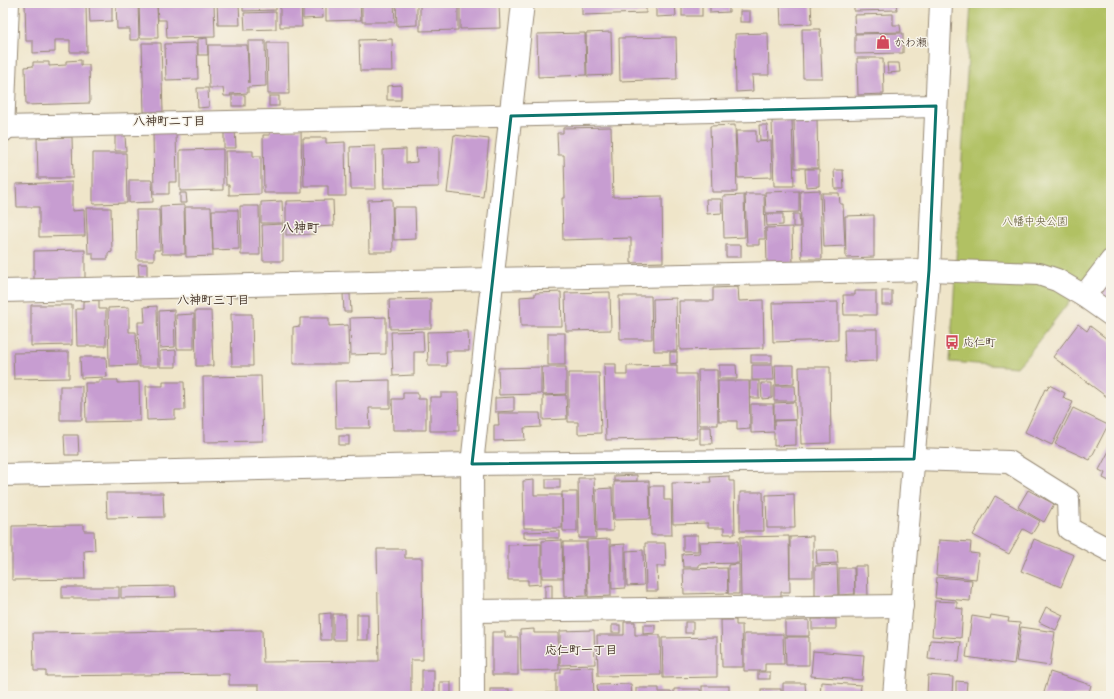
<svg xmlns="http://www.w3.org/2000/svg" width="1114" height="699" font-family="Delius,'Klee One',sans-serif">
<style>
.green{fill:#b1c163;stroke:#767640}
.building{fill:#c79dd1}
.lines{fill:none;stroke-linecap:round;stroke-linejoin:round}
.minor-casing{stroke:#958874;stroke-width:24}
.minor{stroke:#fff;stroke-width:22}
.marked{fill:none;stroke:#0f766e;stroke-width:3;stroke-linejoin:round}
.labels{text-anchor:middle;dominant-baseline:central;stroke-width:3;stroke-linejoin:round;paint-order:stroke}
.poi-label{font-size:11px;fill:#3b2a1e;stroke:#f7f3e8;text-anchor:start}
.park-label{font-size:11px;fill:#5e5733;stroke:#f7f3e8}
.neighbourhood-label{font-size:12px;font-weight:bold;fill:#3b2a1e;stroke:#f7f3e8}
.quarter-label{font-size:13px;font-weight:bold;fill:#3b2a1e;stroke:#f7f3e8}
</style>
<rect width="100%" height="100%" fill="#f7f3e8"/>
<filter id="ink" filterUnits="userSpaceOnUse"><feTurbulence type="fractalNoise" baseFrequency=".025" numOctaves="2"/><feDisplacementMap in="SourceGraphic" scale="8" xChannelSelector="R" yChannelSelector="G"/><feConvolveMatrix kernelMatrix="1 2 1 2 8 2 1 2 1" color-interpolation-filters="sRGB"/></filter>
<filter id="wash" filterUnits="userSpaceOnUse"><feTurbulence type="fractalNoise" baseFrequency=".012" numOctaves="4" result="noise"/><feDisplacementMap in="SourceGraphic" scale="16" xChannelSelector="R" yChannelSelector="G"/><feGaussianBlur stdDeviation="0.9" result="paint"/><feColorMatrix in="noise" values="0 0 0 0 0 0 0 0 0 0 0 0 0 0 0 0 0 1.4 0 .05"/><feComposite in="paint" operator="in"/></filter>
<g filter="url(#wash)">
<rect width="100%" height="100%" fill="#efe5c9"/>
<polygon class="green" points="971,3 1111,3 1111,248 1026,357 1017,367 950,362"/>
<g id="blocks">
<g class="building">
<polygon points="25,3 86,3 87,52 70,52 70,40 55,40 55,52 33,53 33,41 26,41"/>
<polygon points="89,3 112,3 112,21 90,22"/>
<polygon points="116,3 138,3 139,40 130,40 130,29 117,29"/>
<polygon points="139,3 157,3 158,38 140,38"/>
<polygon points="157,3 214,3 215,37 167,38 166,20 158,20"/>
<polygon points="217,3 239,3 240,25 218,25"/>
<polygon points="243,3 276,3 276,10 243,11"/>
<polygon points="280,3 301,3 302,27 280,27"/>
<polygon points="303,3 322,3 323,18 303,19"/>
<polygon points="326,3 360,3 361,20 326,21"/>
<polygon points="362,3 394,3 395,22 362,22"/>
<polygon points="396,3 417,3 417,25 397,26"/>
<polygon points="420,3 458,3 458,30 420,31"/>
<polygon points="460,3 499,3 500,28 460,29"/>
<polygon points="582,3 646,3 646,13 582,15"/>
<polygon points="656,3 675,3 676,16 656,17"/>
<rect x="682" y="3" width="20" height="13"/>
<polygon points="710,3 729,3 729,12 710,13"/>
<polygon points="780,3 811,3 812,24 781,25"/>
<polygon points="854,3 896,3 897,10 854,11"/>
<rect x="740" y="11" width="10" height="11"/>
<polygon points="276,12 276,29 245,30 244,13"/>
<polygon points="893,14 893,25 900,25 901,32 855,33 854,15"/>
<polygon points="802,29 820,29 822,78 803,78"/>
<polygon points="611,32 612,75 587,76 586,33"/>
<polygon points="585,33 586,75 538,77 537,34"/>
<polygon points="768,33 769,75 752,75 753,91 736,92 735,34"/>
<polygon points="903,33 903,53 855,54 855,34"/>
<polygon points="676,37 677,79 620,81 619,38"/>
<polygon points="207,38 208,55 198,55 198,39"/>
<polygon points="392,39 393,71 360,71 359,40"/>
<polygon points="248,41 265,41 266,86 248,87 248,93 230,94 231,96 224,96 223,88 209,88 208,45 247,45 249,83"/>
<polygon points="142,43 161,43 163,112 144,112"/>
<polygon points="197,43 198,79 166,80 165,44"/>
<polygon points="267,43 288,43 289,94 268,94"/>
<polygon points="857,58 883,58 884,94 858,95"/>
<polygon points="81,60 81,65 89,65 90,103 26,105 25,67 33,66 33,62 49,62 49,66 66,65 66,61"/>
<polygon points="887,63 899,63 900,72 888,73"/>
<polygon points="401,85 401,100 387,100 387,86"/>
<polygon points="197,88 208,88 209,107 198,108"/>
<rect x="232" y="95" width="13" height="11"/>
<rect x="269" y="96" width="10" height="10"/>
<polygon points="817,119 818,168 795,168 794,120"/>
<polygon points="792,120 794,186 774,186 772,121"/>
<polygon points="735,125 737,192 712,192 710,126"/>
<polygon points="759,125 767,125 768,140 760,140"/>
<polygon points="611,127 613,197 662,196 663,262 631,263 631,238 563,240 562,198 565,198 564,155 558,155 557,133 563,133 563,128"/>
<polygon points="301,129 302,193 264,193 263,135 270,135 270,130"/>
<polygon points="224,130 235,130 236,148 224,148"/>
<polygon points="153,131 176,131 177,182 169,182 169,194 154,194"/>
<polygon points="736,131 756,131 756,142 771,141 772,177 738,178"/>
<polygon points="115,135 125,135 126,151 115,151"/>
<polygon points="454,135 489,139 483,197 447,193"/>
<polygon points="72,137 73,178 38,178 37,138"/>
<polygon points="303,138 326,138 326,143 345,142 346,196 328,196 328,186 304,186"/>
<polygon points="375,146 376,189 351,189 350,147"/>
<polygon points="439,147 439,187 384,188 383,150 406,149 406,163 417,162 416,148"/>
<polygon points="223,149 223,190 180,191 180,150"/>
<polygon points="225,151 253,151 253,156 261,156 261,194 229,195 229,185 226,185"/>
<polygon points="93,153 126,153 127,203 93,204"/>
<polygon points="805,169 819,169 819,186 806,187"/>
<polygon points="834,170 843,170 844,189 835,189"/>
<polygon points="129,180 152,180 153,202 129,203"/>
<polygon points="72,182 72,211 84,210 85,236 39,237 39,207 17,207 16,184"/>
<polygon points="820,190 822,259 802,259 800,191"/>
<polygon points="799,191 799,212 766,213 765,192"/>
<polygon points="180,193 186,193 187,203 180,203"/>
<polygon points="822,193 839,193 840,204 843,204 845,246 824,247"/>
<polygon points="745,194 764,194 765,239 759,239 759,245 747,245"/>
<polygon points="744,195 745,237 724,238 723,196"/>
<polygon points="392,199 393,252 369,252 368,200"/>
<polygon points="706,199 721,199 722,213 707,214"/>
<polygon points="333,200 334,226 314,227 315,234 286,235 286,201"/>
<polygon points="282,201 283,223 261,223 261,202"/>
<polygon points="184,205 185,254 162,254 160,206"/>
<polygon points="240,206 259,206 260,255 241,255"/>
<polygon points="185,207 211,207 213,256 186,257"/>
<polygon points="393,207 415,207 416,239 394,240"/>
<polygon points="86,208 111,208 112,252 108,253 108,259 93,259 93,253 88,253"/>
<polygon points="136,210 159,210 160,250 154,250 154,260 137,260"/>
<polygon points="212,210 238,210 239,249 213,250"/>
<polygon points="766,214 783,214 783,225 767,226"/>
<polygon points="793,214 799,214 800,227 793,227"/>
<polygon points="874,215 874,257 846,258 845,216"/>
<polygon points="283,224 283,261 263,261 262,225"/>
<polygon points="792,227 793,263 767,263 766,228"/>
<rect x="726" y="245" width="15" height="12"/>
<polygon points="85,250 85,279 34,280 34,251"/>
<polygon points="138,264 147,264 147,276 139,276"/>
<polygon points="1111,279 1111,306 1103,301 1106,298 1100,294"/>
<polygon points="738,287 739,301 763,300 764,348 680,350 679,301 713,301 713,288"/>
<polygon points="855,291 876,291 876,315 844,315 843,295 855,295"/>
<rect x="882" y="291" width="10" height="14"/>
<polygon points="561,292 562,326 521,326 520,297 535,296 535,293"/>
<polygon points="610,292 611,330 566,331 565,293"/>
<polygon points="343,294 350,294 351,312 344,312"/>
<polygon points="619,296 651,296 652,339 620,339"/>
<polygon points="676,298 677,351 654,351 653,299"/>
<polygon points="431,299 431,328 390,329 389,300"/>
<polygon points="99,300 99,309 106,309 106,346 77,346 76,309 83,309 83,301"/>
<polygon points="838,302 838,340 773,342 772,303"/>
<polygon points="31,305 72,305 72,345 31,346"/>
<polygon points="157,306 158,367 139,367 138,322 145,322 144,307"/>
<polygon points="129,307 129,332 136,332 137,365 109,366 108,308"/>
<polygon points="174,310 175,347 160,348 159,311"/>
<polygon points="195,311 211,311 213,366 196,366"/>
<polygon points="194,314 194,349 177,349 176,315"/>
<polygon points="231,314 252,314 253,366 232,366"/>
<polygon points="386,317 386,354 351,355 350,318"/>
<polygon points="300,318 329,318 329,326 348,325 349,364 293,364 293,327 300,326"/>
<polygon points="1078,324 1087,331 1090,326 1111,342 1111,400 1053,357"/>
<polygon points="844,329 877,329 877,361 845,362"/>
<polygon points="423,331 424,352 414,352 414,375 393,376 391,332"/>
<polygon points="468,331 469,351 446,351 447,366 428,366 427,332"/>
<rect x="548" y="333" width="17" height="32"/>
<polygon points="176,350 176,367 160,367 160,351"/>
<polygon points="69,352 69,378 14,379 13,353"/>
<polygon points="670,352 677,352 677,363 670,364"/>
<rect x="751" y="355" width="21" height="8"/>
<polygon points="80,357 106,357 107,377 81,378"/>
<polygon points="604,364 616,364 616,375 627,375 627,366 677,365 677,374 696,374 697,438 606,440"/>
<polygon points="719,365 736,365 737,379 719,379"/>
<polygon points="752,365 773,365 774,380 752,380"/>
<polygon points="775,365 794,365 794,384 776,385"/>
<polygon points="541,367 541,394 499,395 498,368"/>
<polygon points="542,367 566,367 566,394 543,395"/>
<polygon points="799,367 830,367 831,443 801,444"/>
<polygon points="698,370 717,370 718,425 699,425"/>
<polygon points="568,373 599,373 601,433 578,434 578,422 568,422"/>
<polygon points="261,376 263,441 204,442 203,377"/>
<polygon points="99,380 118,380 118,383 139,382 140,421 86,422 85,383 99,383"/>
<polygon points="390,380 390,408 369,408 370,428 336,428 335,381"/>
<polygon points="718,381 749,381 750,429 737,430 737,421 719,421"/>
<rect x="750" y="381" width="9" height="17"/>
<polygon points="163,382 184,382 185,410 175,410 175,419 147,420 146,386 163,386"/>
<polygon points="761,383 772,383 772,398 762,399"/>
<polygon points="1049,385 1065,393 1063,398 1073,402 1052,445 1025,432 1045,389 1047,390"/>
<rect x="60" y="386" width="22" height="34"/>
<polygon points="774,386 795,386 796,401 774,401"/>
<polygon points="403,393 418,393 418,399 426,399 426,430 393,430 392,399 403,399"/>
<polygon points="441,393 458,393 459,431 430,431 430,397 441,397"/>
<polygon points="566,395 567,419 543,420 543,396"/>
<polygon points="514,397 514,411 495,412 495,398"/>
<polygon points="795,402 796,420 774,420 774,403"/>
<polygon points="751,404 773,404 774,429 774,421 796,420 796,445 774,446 774,432 751,433"/>
<polygon points="1073,408 1108,425 1090,460 1055,444"/>
<polygon points="498,413 540,413 541,427 524,428 525,440 494,441 494,425 499,425"/>
<polygon points="700,427 711,427 712,444 700,444"/>
<polygon points="64,435 78,435 79,455 65,455"/>
<rect x="339" y="436" width="10" height="9"/>
<polygon points="1111,447 1111,482 1103,478 1105,473 1099,470"/>
<polygon points="637,475 637,481 614,481 614,476"/>
<polygon points="729,476 729,481 734,481 735,534 724,534 724,528 708,528 708,523 673,524 672,483 711,482 710,477"/>
<polygon points="578,478 594,478 596,538 579,538"/>
<rect x="546" y="479" width="14" height="9"/>
<polygon points="534,480 534,495 562,495 562,528 524,528 523,481"/>
<polygon points="649,481 650,519 614,520 614,482"/>
<polygon points="650,486 664,486 664,500 671,500 672,535 651,535"/>
<polygon points="612,488 613,531 597,531 596,489"/>
<polygon points="1028,490 1054,504 1044,522 1018,507"/>
<polygon points="562,492 577,492 577,531 563,531"/>
<polygon points="740,492 763,492 764,531 740,531"/>
<polygon points="106,493 163,493 164,517 107,518"/>
<polygon points="794,494 795,528 767,528 766,495"/>
<polygon points="995,496 1040,521 1032,534 1023,529 1009,554 973,535"/>
<polygon points="84,525 84,531 94,531 95,550 84,551 85,579 12,580 12,526"/>
<polygon points="560,531 560,538 524,538 524,532"/>
<rect x="683" y="535" width="15" height="16"/>
<polygon points="789,536 790,592 781,592 781,596 741,597 740,537"/>
<polygon points="813,536 813,577 790,577 790,537"/>
<polygon points="610,539 611,596 588,597 587,540"/>
<polygon points="1034,539 1074,555 1061,587 1021,571"/>
<polygon points="562,540 563,578 542,578 542,541"/>
<polygon points="939,540 971,542 970,553 979,554 976,579 936,575"/>
<polygon points="738,541 739,563 699,564 699,567 683,567 682,554 700,553 699,542"/>
<polygon points="563,542 586,542 587,596 564,597"/>
<polygon points="645,543 665,543 666,566 657,566 658,591 646,591"/>
<polygon points="541,544 541,584 528,585 528,580 508,580 508,545"/>
<polygon points="625,544 625,588 612,589 611,545"/>
<polygon points="377,549 405,549 405,558 422,558 423,660 411,660 411,696 259,696 259,685 229,685 229,674 46,676 46,671 34,671 33,633 262,630 263,662 379,661"/>
<polygon points="643,550 644,585 627,586 626,551"/>
<polygon points="816,550 837,550 838,563 817,564"/>
<polygon points="739,564 739,594 728,594 728,565"/>
<polygon points="837,565 838,595 815,596 815,566"/>
<polygon points="855,566 867,566 868,596 855,596"/>
<polygon points="727,568 728,593 684,594 683,569"/>
<polygon points="839,568 854,568 855,594 839,595"/>
<polygon points="937,577 972,580 970,601 935,598"/>
<polygon points="552,584 552,600 545,600 545,585"/>
<polygon points="175,586 176,597 121,598 121,587"/>
<rect x="62" y="587" width="57" height="11"/>
<polygon points="935,601 957,602 957,608 963,609 961,638 932,636"/>
<polygon points="1046,607 1063,615 1056,630 1039,622"/>
<polygon points="331,613 331,640 321,640 320,614"/>
<rect x="333" y="614" width="12" height="26"/>
<rect x="357" y="614" width="11" height="26"/>
<polygon points="991,615 1009,618 1008,622 1020,623 1014,664 966,657 972,616 990,619"/>
<rect x="812" y="619" width="24" height="10"/>
<polygon points="721,620 736,620 736,625 742,625 743,667 722,667"/>
<polygon points="809,620 809,636 785,636 785,621"/>
<polygon points="624,622 635,622 635,635 660,635 661,675 598,676 597,635 624,635"/>
<rect x="685" y="622" width="8" height="11"/>
<rect x="612" y="625" width="8" height="8"/>
<polygon points="643,625 655,625 655,633 643,634"/>
<polygon points="1021,627 1055,632 1050,666 1016,661"/>
<polygon points="534,629 534,633 558,633 559,670 521,671 520,630"/>
<polygon points="594,630 595,664 560,665 560,631"/>
<polygon points="492,632 505,632 505,637 518,637 518,675 492,675"/>
<polygon points="744,634 783,634 784,664 765,664 765,671 744,671"/>
<polygon points="717,637 717,677 663,678 662,638"/>
<polygon points="785,637 809,637 809,665 786,665"/>
<polygon points="930,640 961,642 959,662 928,659"/>
<polygon points="813,651 864,655 862,680 811,676"/>
<polygon points="593,667 594,696 556,696 556,673 561,673 561,668"/>
<rect x="422" y="670" width="12" height="26"/>
<rect x="758" y="672" width="12" height="7"/>
<polygon points="1050,672 1091,685 1088,696 1043,696"/>
<polygon points="928,675 953,677 952,696 927,696"/>
<polygon points="956,681 967,682 966,694 956,693"/>
<rect x="440" y="682" width="11" height="14"/>
<polygon points="821,682 861,685 860,696 820,696"/>
<polygon points="783,683 805,683 806,696 783,696"/>
<polygon points="631,684 632,696 598,696 597,685"/>
<rect x="702" y="686" width="27" height="10"/>
<polygon points="636,688 659,688 659,692 672,692 672,696 636,696"/>
<rect x="490" y="689" width="19" height="7"/>
<polygon points="674,689 700,689 701,696 674,696"/>
<rect x="761" y="689" width="20" height="7"/>
<rect x="533" y="693" width="20" height="3"/>
</g>
</g>
</g>
<g filter="url(#ink)">
<use href="#blocks" fill-opacity="0" stroke="#958874" stroke-width="1"/>
<g class="lines">
<defs>
<g id="minor">
<polyline points="3,127 936,106"/>
<polyline points="3,131 8,3"/>
<polyline points="3,291 492,279 929,270 1039,274 1057,280 1084,296 1111,315"/>
<polyline points="1084,296 1111,261"/>
<polyline points="3,475 472,464 914,459 1009,462 1068,499 1069,529 1111,551"/>
<polyline points="473,611 902,606"/>
<polyline points="473,696 472,464 523,3"/>
<polyline points="894,696 929,270 941,3"/>
</g>
</defs>
<use href="#minor" class="minor-casing"/>
<use href="#minor" class="minor"/>
</g>
</g>
<path class="marked" d="M936 106 929 270 914 459 472 464 511 116Z"/>
<defs>
<symbol id="shop-bare" viewBox="-9 -9 18 18"><path d="M-5-2.5h2.3a2.7 3.5 0 0 1 5.4 0H5L5.5 6h-11ZM-1.5-2.5h3a1.5 2.3 0 0 0-3 0Z" fill="#d1495b" stroke="#f7f3e8" stroke-width="2.5" paint-order="stroke"/></symbol>
<symbol id="bus-bare" viewBox="-9 -9 18 18"><path d="M-5-6H5V4H4V6H2V4H-2V6H-4V4H-5ZM-3.5-4V0h7V-4ZM-3.5 1.2v1.5H-2V1.2ZM2 1.2v1.5H3.5V1.2Z" fill="#d1495b" stroke="#f7f3e8" stroke-width="2.5" paint-order="stroke"/></symbol>
</defs>
<g fill-rule="evenodd">
<use href="#shop-bare" x="873" y="32" width="20" height="20"/>
<use href="#bus-bare" x="942" y="332" width="20" height="20"/>
</g>
<g class="labels">
<g class="poi-label">
<text x="894" y="42">かわ瀬</text>
<text x="963" y="342">応仁町</text>
</g>
<g class="park-label">
<text x="1035" y="221">八幡中央公園</text>
</g>
<g class="neighbourhood-label">
<text x="169" y="120">八神町二丁目</text>
<text x="213" y="299">八神町三丁目</text>
<text x="581" y="649">応仁町一丁目</text>
</g>
<g class="quarter-label">
<text x="300" y="227">八神町</text>
</g>
</g>
<rect width="1114" height="699" fill="none" stroke="#f7f3e8" stroke-width="16"/>
</svg>
